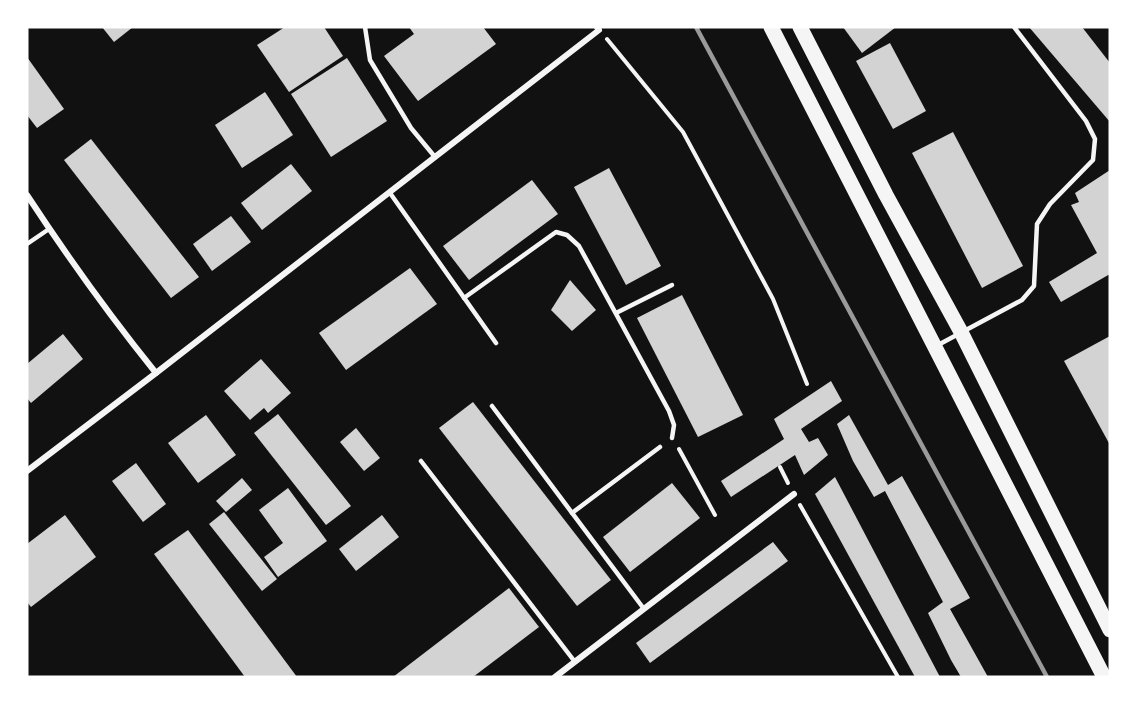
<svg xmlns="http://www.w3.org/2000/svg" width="1137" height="704" font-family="'IBM Plex Sans',sans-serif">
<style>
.building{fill:#d3d3d3}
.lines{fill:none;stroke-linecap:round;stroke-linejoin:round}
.path{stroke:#f5f5f5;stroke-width:4}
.service{stroke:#f5f5f5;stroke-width:4.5}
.minor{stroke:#f5f5f5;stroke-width:6}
.primary{stroke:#f5f5f5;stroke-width:15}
.rail{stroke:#9a9a9a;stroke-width:4.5}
</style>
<rect width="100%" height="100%" fill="#111"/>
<g class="building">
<polygon points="102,27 133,27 114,42"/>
<polygon points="285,27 324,27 343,56 289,92 257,45"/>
<polygon points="409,27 483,27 496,44 418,101 384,56 414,34"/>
<polygon points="843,27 896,27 862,53"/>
<polygon points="1029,27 1082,27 1110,63 1110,122"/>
<polygon points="890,43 926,111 893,129 856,61"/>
<polygon points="27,57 64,109 37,128 27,115"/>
<polygon points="347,58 387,121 331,157 291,94"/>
<polygon points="265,92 293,135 242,168 215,125"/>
<polygon points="953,132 1023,266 982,288 912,153"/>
<polygon points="91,139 199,277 171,298 64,160"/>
<polygon points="291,164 312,191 262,230 241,203"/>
<polygon points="609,168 661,266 626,285 574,187"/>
<polygon points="1110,170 1110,274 1061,302 1049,282 1097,253 1071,205 1079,202 1075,193"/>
<polygon points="532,180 558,214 469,280 443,246"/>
<polygon points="231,216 251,242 212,271 193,244"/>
<polygon points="410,268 437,304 346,370 319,333"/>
<polygon points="570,280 596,310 572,331 551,310"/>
<polygon points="682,295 743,415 698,437 637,318"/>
<polygon points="63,334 83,359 31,403 27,398 27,364"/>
<polygon points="1110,336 1110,445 1064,361"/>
<polygon points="261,359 291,393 268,413 264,408 250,420 224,391"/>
<polygon points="831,381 842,401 801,429 809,442 818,438 828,455 804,475 795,455 731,497 721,481 784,439 774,419"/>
<polygon points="473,402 611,580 577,606 439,428"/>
<polygon points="278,414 351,506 326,525 254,433"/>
<polygon points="206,415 236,455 198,483 168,443"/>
<polygon points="849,415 888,485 902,476 970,598 950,609 988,677 961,677 951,660 928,613 943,602 885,491 874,497 853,461 837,424"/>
<polygon points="356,428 380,458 364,471 340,442"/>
<polygon points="136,463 166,504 143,522 112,481"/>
<polygon points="835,477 940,677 915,677 815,494"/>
<polygon points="242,478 252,490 226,512 216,501"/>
<polygon points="672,483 700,518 630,572 603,537"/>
<polygon points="288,488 327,541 278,577 264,557 283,543 259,510"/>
<polygon points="224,512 277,579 262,591 209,524"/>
<polygon points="65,515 96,557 31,607 27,602 27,544"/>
<polygon points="382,515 399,537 356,571 339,549"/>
<polygon points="188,530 297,677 245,677 154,554"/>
<polygon points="773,542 788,561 650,663 636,643"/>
<polygon points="509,588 539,627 473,677 393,677"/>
</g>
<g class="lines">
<g class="path">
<polyline points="607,39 683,132 773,299 807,384"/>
<polyline points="679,449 715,515"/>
<polyline points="780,467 788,483"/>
<polyline points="800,505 898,677"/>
</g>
<g class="service">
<polyline points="365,27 370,60 411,128 435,157"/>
<polyline points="390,193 496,343"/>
<polyline points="27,244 49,229"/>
<polyline points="464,298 556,232 567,235 579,246 669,411 674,425 672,438"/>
<polyline points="616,313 672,285"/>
<polyline points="938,345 1022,300 1034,286 1037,224 1050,204 1093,160 1095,139 1086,121 1014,27"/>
<polyline points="492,406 644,609"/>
<polyline points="421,461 575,662"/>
<polyline points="572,513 660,447"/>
</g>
<g class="minor">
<path d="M27 195C67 256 110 316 156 373"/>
<polyline points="27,471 156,373 599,30 597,27"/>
<polyline points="555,677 794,494"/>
</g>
<g class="primary">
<polyline points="771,27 1104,677"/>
<polyline points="800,27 886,195 961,332 1110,630"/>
</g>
<polyline class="rail" points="696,27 1047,677"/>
</g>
<rect width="1137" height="704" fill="none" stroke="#ffffff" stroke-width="57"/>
</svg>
